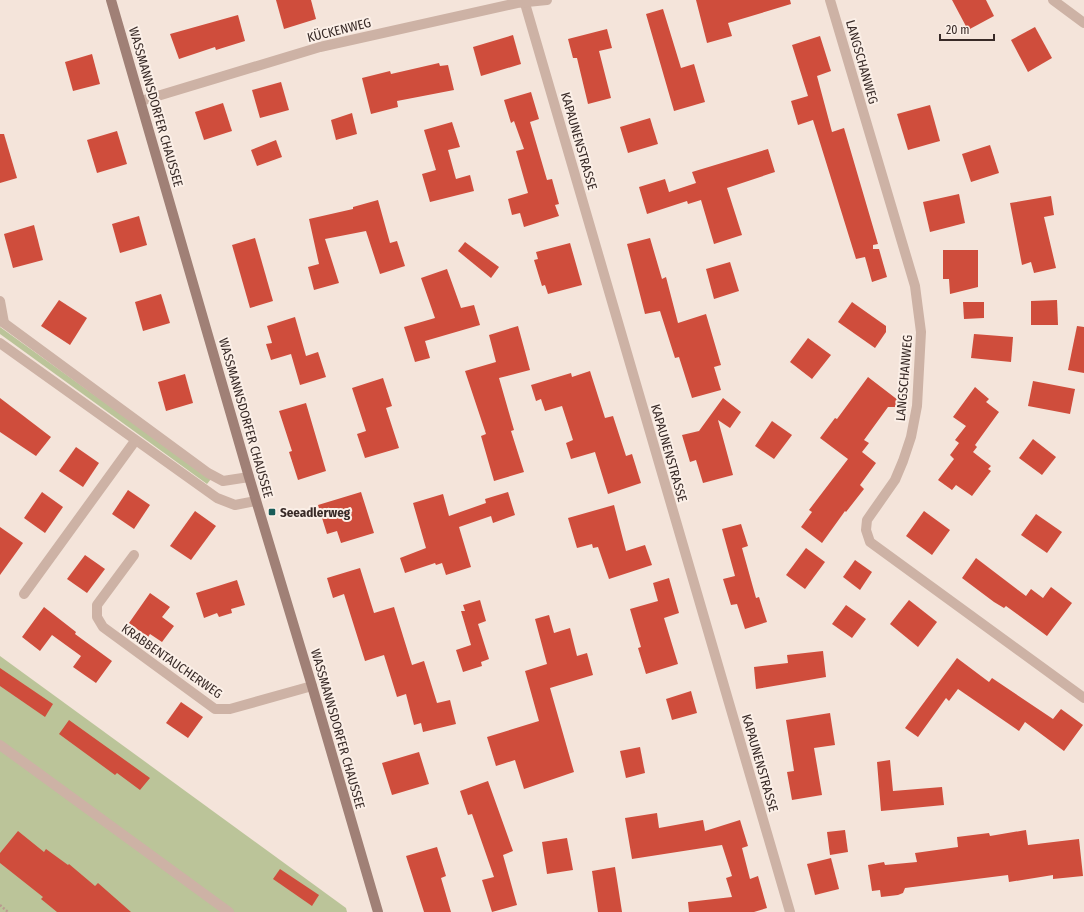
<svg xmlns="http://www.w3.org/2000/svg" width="1084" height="912" font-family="'Fira Sans Condensed',sans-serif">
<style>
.green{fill:#bbc499}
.building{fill:#cf4d3c}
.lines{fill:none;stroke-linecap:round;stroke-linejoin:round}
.path{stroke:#b89c8f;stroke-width:2.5;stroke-dasharray:2 2;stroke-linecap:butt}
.lane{stroke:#cdb2a5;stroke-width:10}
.street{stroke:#cdb2a5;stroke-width:10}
.secondary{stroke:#a08076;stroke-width:10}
.poi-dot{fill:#195c58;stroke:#fbefe7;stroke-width:1.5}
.labels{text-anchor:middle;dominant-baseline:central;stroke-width:4;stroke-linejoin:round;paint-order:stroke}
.street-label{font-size:13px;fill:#382a27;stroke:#fbefe7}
.poi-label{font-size:13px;font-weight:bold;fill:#382a27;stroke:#fbefe7;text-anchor:start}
</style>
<rect width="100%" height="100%" fill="#f4e4da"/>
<g class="green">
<polygon points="0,327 211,479 207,484 0,334"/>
<polygon points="0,656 346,908 347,912 0,912"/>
</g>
<g class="building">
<polygon points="276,0 311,0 316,19 284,29"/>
<polygon points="696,0 790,0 791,4 728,23 732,36 707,43"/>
<polygon points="952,0 986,0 994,16 968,30"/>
<polygon points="663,9 681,68 694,64 705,102 674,111 646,14"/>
<polygon points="238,15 245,41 216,50 215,47 179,59 170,34"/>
<polygon points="1035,27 1052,58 1028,72 1011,40"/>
<polygon points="607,29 612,48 599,51 611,98 588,104 577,58 573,58 568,39"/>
<polygon points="513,35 521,64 481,76 473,47"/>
<polygon points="820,36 831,71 817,76 832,132 844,128 878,244 873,245 873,249 879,249 887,277 872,282 865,257 856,259 813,120 798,125 791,101 808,96 792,45"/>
<polygon points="92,54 100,84 73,91 65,62"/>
<polygon points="439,63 440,66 448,65 454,90 397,101 398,107 371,114 362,78 390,71 391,74"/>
<polygon points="281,82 289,110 260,118 252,90"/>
<polygon points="531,92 539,119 530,122 547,180 552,179 559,204 555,205 559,216 524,227 520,213 512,215 508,199 528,193 516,151 524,149 514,121 511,123 504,100"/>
<polygon points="223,103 232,131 204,140 195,112"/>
<polygon points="930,105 940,141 908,150 897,114"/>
<polygon points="352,113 357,134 336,140 331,120"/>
<polygon points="650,118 658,144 628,153 620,127"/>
<polygon points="452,122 460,147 448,150 456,179 470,175 474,191 430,202 422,174 436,170 424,130"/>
<polygon points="117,131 127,164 97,173 87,140"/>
<polygon points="0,134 4,134 17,178 0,183"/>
<polygon points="276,140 282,157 257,166 251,150"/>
<polygon points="990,145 999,173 971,182 962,154"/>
<polygon points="768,149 775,172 727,188 742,235 714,244 701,200 688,204 687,201 647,214 639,187 665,179 669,192 696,183 692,172"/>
<polygon points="959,194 965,223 930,232 923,202"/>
<polygon points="1051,196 1054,215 1044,217 1056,268 1034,273 1031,262 1022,265 1010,203"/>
<polygon points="378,200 390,243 397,241 405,266 380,274 366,231 325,239 339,283 314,290 308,267 319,264 309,219 353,209 353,207"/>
<polygon points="139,216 147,245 120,253 112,224"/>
<polygon points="34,225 43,260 13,268 4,234"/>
<polygon points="255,238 273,301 250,308 232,245"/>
<polygon points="650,238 662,279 666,277 678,323 706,314 721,365 714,367 721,390 692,398 679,357 675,358 660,311 645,314 627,244"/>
<polygon points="465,242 499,267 491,278 458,251"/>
<polygon points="570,243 582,285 548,294 545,285 542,286 534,260 538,259 536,252"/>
<polygon points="943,250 978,250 978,287 950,294 949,279 943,279"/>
<polygon points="730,262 739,291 714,299 706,269"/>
<polygon points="447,269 461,308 474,305 480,325 425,341 430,358 415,362 404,327 435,318 421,278"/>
<polygon points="161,294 170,323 143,331 135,302"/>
<polygon points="59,300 87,318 70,345 41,326"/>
<polygon points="1057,300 1058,325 1031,325 1031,301"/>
<polygon points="852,302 886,326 886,332 875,348 838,322"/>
<polygon points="963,302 984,302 984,318 964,319"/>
<polygon points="295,317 306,356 318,352 326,377 300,385 291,354 271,360 266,344 272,343 267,326"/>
<polygon points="518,326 530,370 499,378 514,430 511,431 524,472 494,481 481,436 486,434 465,371 496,362 489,335"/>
<polygon points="1077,326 1084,327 1084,373 1068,370"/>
<polygon points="974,334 1013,337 1011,362 971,358"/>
<polygon points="808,338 831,355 812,379 790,362"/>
<polygon points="590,371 605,418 613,416 626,456 632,454 641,483 608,494 595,452 571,459 566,443 573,440 562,406 545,411 541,399 536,401 531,385 571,373 572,377"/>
<polygon points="185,374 193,403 166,411 158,382"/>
<polygon points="868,377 907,407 888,407 864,440 869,443 862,452 876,463 860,485 864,489 846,512 845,511 822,543 801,527 812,512 809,510 848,459 820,438 835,418 837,419"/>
<polygon points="383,378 392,406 386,408 399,448 365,458 357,434 366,431 352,388"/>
<polygon points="1033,381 1075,389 1070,414 1028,406"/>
<polygon points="975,387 989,399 986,402 999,412 975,445 977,447 973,452 991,466 988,469 991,471 972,496 956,485 952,490 938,480 954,459 950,455 959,443 955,440 966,426 953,417"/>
<polygon points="0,398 51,437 36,456 0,432"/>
<polygon points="723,398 741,412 730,428 718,420 733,475 703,483 696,460 690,462 682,435 699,431"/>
<polygon points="306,403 326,471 298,480 289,452 292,451 279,411"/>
<polygon points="772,421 792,435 774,459 755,446"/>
<polygon points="1033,439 1056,457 1042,475 1019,458"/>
<polygon points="76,447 99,463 83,487 59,471"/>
<polygon points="128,490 150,505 134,529 112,514"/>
<polygon points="42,492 63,507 45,533 24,518"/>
<polygon points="361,492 374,533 341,543 337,531 327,534 318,505"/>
<polygon points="508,492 515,515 493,523 491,516 459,527 471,567 446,575 442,563 436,565 435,563 405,573 400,558 426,548 413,503 443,494 449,516 486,503 485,499"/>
<polygon points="614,505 626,551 645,545 652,565 609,579 598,547 593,548 592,544 577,548 568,518"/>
<polygon points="195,511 216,526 191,560 170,546"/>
<polygon points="924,511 950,530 932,555 906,536"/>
<polygon points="1036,514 1062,532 1047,553 1021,535"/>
<polygon points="741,524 748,546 742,548 756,598 759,597 767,622 745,629 737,604 731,605 723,579 735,576 722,529"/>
<polygon points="0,527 23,543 0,575"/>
<polygon points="806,548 825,562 805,589 786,575"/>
<polygon points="85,555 105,569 87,593 67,579"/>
<polygon points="976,558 1026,596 1031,589 1043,598 1051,587 1072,603 1047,636 1006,606 1004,608 994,602 962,578"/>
<polygon points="855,560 872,572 860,590 843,577"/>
<polygon points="360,568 374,613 394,607 412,665 424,661 437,703 450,700 456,724 423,732 421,723 414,725 406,694 397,697 384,655 365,661 344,594 333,598 327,578"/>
<polygon points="669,578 679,613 664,618 678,664 646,674 638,648 641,647 630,609 658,601 653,583"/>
<polygon points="237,580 245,605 231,609 232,613 219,617 217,613 204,618 196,593"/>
<polygon points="150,593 170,607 162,617 174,626 162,642 150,634 148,637 129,623"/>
<polygon points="480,600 486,621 478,624 489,659 481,662 482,666 463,672 456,650 471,645 461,611 465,611 463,605"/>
<polygon points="909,600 937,622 918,647 890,624"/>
<polygon points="846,605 866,619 852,638 832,624"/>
<polygon points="44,607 76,632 75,634 112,661 96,683 73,667 81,656 52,635 40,651 22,637"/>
<polygon points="549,615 554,633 570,628 577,656 587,653 593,675 550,688 574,772 524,789 515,760 496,766 487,737 539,721 525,671 547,664 535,619"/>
<polygon points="823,651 826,677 756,689 754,667 788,663 787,655"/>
<polygon points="957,658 989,682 992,678 1053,719 1061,709 1083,725 1064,751 1025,722 1019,731 958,689 949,701 946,698 918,737 905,728"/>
<polygon points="0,668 53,704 45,717 0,686"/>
<polygon points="691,691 697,713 672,720 666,699"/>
<polygon points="181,702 203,717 188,738 166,723"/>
<polygon points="830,713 835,745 814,748 822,795 792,800 787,772 794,771 786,720"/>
<polygon points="69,720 150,778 140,790 117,773 115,775 59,734"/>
<polygon points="640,747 645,773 626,778 620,751"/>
<polygon points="419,752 429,784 392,795 382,763"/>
<polygon points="890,760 893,791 942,787 944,805 881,811 877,762"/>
<polygon points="488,781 513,851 503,855 517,905 492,912 482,880 494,877 472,814 468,815 460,791"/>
<polygon points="657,813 659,828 703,820 705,831 740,820 748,846 742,848 750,879 758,876 767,908 754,912 689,912 688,902 732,897 726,878 732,876 722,845 632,859 625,818"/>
<polygon points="845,830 848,852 830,855 827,832"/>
<polygon points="1026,830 1028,845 1079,839 1083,876 1053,879 1053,875 1009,882 1008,875 905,888 903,893 898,895 881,897 880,890 872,891 868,865 884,862 885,865 917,862 915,853 958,847 957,837 989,833 990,836"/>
<polygon points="18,831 44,852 46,849 68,865 69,864 95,886 98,883 131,912 57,912 41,899 43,897 0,863 0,853"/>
<polygon points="567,838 573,870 547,874 542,842"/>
<polygon points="437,847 446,876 441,878 451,912 424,912 406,856"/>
<polygon points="831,858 839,889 815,895 807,864"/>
<polygon points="615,867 622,912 598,912 592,871"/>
<polygon points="280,869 319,895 312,906 273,879"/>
</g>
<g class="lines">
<polyline class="path" points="0,905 8,912"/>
<polyline class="lane" points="134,555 97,605 97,617 103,627 215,709 230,709 312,686"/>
<g class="street">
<polyline points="524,0 790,912"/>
<polyline points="830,0 915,286 921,332 917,406 911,437 903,461 895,480 867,520 866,530 870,542 1084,698"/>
<polyline points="1053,0 1084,23"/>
<polyline points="141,101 320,47 517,3 547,0"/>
<polyline points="0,301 4,323"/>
<polyline points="0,320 208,473 223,481 249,477"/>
<polyline points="0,343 217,498 235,505 256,501"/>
<polyline points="24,594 135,441"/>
<polyline points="0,745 229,912"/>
</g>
<polyline class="secondary" points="111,0 249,477 312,686 378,912"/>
</g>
<rect class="poi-dot" x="268" y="508" width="8" height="8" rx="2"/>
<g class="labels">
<g class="street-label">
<text transform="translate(339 30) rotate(-14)">KÜCKENWEG</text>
<text transform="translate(862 62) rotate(74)">LANGSCHANWEG</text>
<text transform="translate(156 107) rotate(74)">WASSMANNSDORFER CHAUSSEE</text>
<text transform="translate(579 141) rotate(74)">KAPAUNENSTRASSE</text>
<text transform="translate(904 378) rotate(-85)">LANGSCHANWEG</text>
<text transform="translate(246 418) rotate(74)">WASSMANNSDORFER CHAUSSEE</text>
<text transform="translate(669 453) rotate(74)">KAPAUNENSTRASSE</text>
<text transform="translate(172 661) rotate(35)">KRABBENTAUCHERWEG</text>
<text transform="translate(338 729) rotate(74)">WASSMANNSDORFER CHAUSSEE</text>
<text transform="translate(760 763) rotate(74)">KAPAUNENSTRASSE</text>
</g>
<g class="poi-label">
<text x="280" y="512">Seeadlerweg</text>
</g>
</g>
<path d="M940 34v6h54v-6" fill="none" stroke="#382a27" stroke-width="2"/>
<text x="946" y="34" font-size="12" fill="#382a27" stroke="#fbefe7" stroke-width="3" paint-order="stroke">20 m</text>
</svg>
